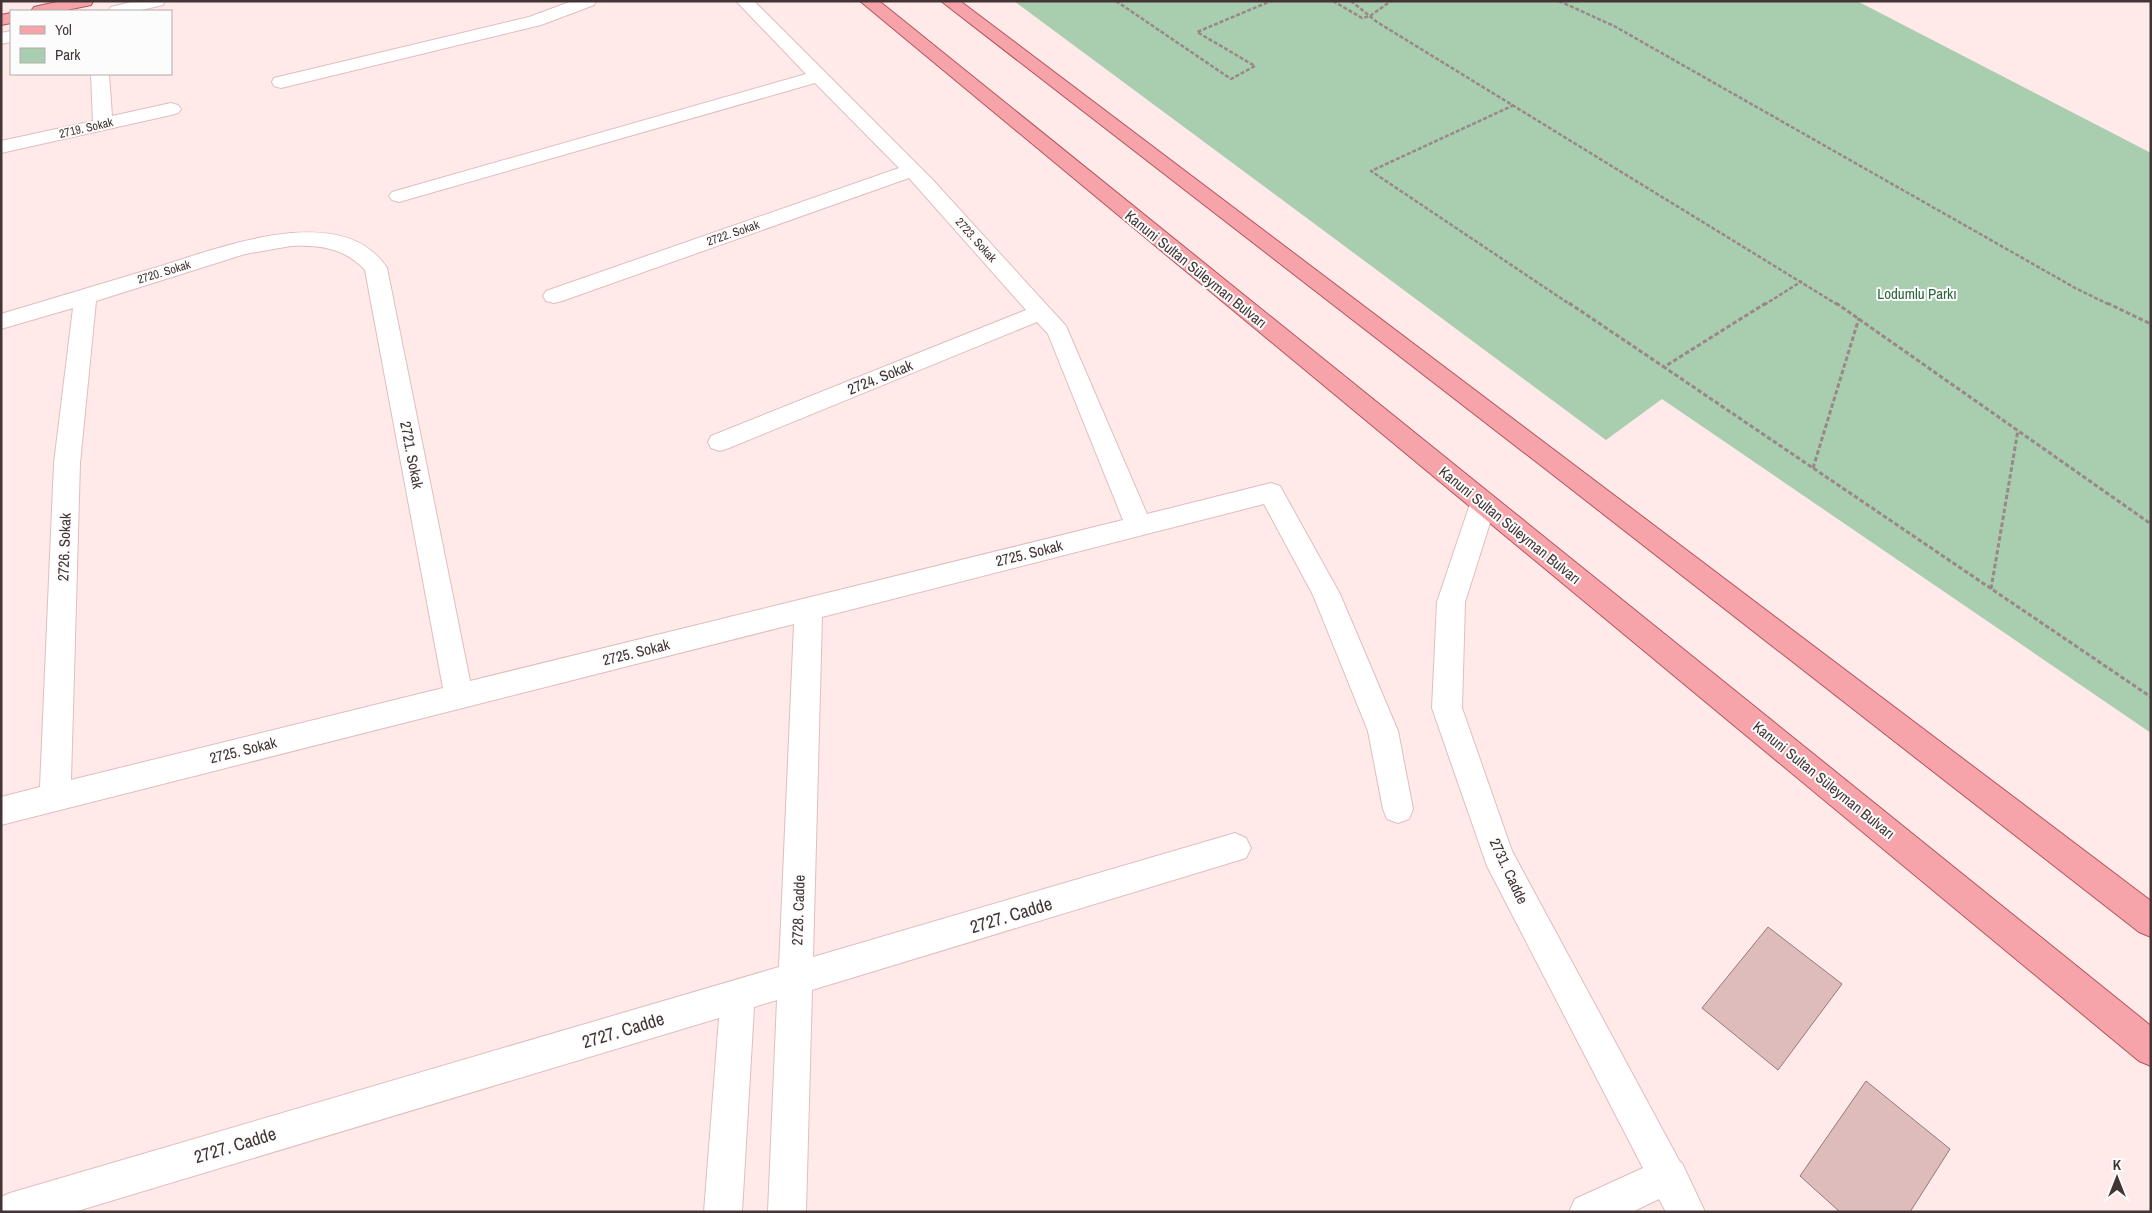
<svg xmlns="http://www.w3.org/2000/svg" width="2152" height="1213" font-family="'Archivo Narrow',sans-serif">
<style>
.green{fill:#a8cdaf}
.building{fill:#debcbc;stroke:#977878}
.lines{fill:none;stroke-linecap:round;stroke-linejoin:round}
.minor-casing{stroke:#e0bebe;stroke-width:2}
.primary-casing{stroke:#b4555c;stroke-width:2}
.path-far1{stroke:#9a8888;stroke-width:2.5;stroke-dasharray:4 2;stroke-linecap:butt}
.path{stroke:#9a8888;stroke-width:3;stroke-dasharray:4.5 2.5;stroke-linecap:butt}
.minor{fill:#fff;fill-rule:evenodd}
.primary{fill:#f7a3aa;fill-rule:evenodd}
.labels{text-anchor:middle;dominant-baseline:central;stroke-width:4;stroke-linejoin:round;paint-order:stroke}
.far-street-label{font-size:12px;fill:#433535;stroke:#fcfcfc}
.street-label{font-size:15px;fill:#433535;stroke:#fcfcfc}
.park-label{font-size:15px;fill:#2c653c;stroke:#fcfcfc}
.near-street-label{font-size:18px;fill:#433535;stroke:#fcfcfc}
</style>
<rect width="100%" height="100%" fill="#ffe9e9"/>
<polygon class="green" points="1014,1 1857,1 2151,153 2151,733 1662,399 1606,440"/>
<g class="building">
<polygon points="1768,927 1842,984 1778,1070 1702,1008"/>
<polygon points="1866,1081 1950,1149 1910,1212 1840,1212 1800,1176"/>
</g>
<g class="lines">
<defs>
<g id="minor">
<polygon points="135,1 165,1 163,5 137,11 108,11 111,7"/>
<polygon points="572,1 596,1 594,5 541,25 281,88 274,86 272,82 274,78 529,17"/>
<path d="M736 1H754L932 179 1066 326 1147 514 1271 483 1280 486 1340 594 1398 731 1413 809 1409 819 1398 823 1387 819 1383 809 1368 731 1313 595 1264 504 822 617 813 957 1235 833 1246 838 1251 848 1246 858 812 990 806 1212H768L777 1000 754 1007 742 1212H704L719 1018 74 1212H1V1197L10 1193 779 967 794 624 1 825V797L40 787 54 463 73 308 1 329V314C51 299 101 284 151 269 212 251 341 197 387 268L470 681 1123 520 1048 334 1037 322 729 448 720 451 711 448 708 442 711 436 1026 310 909 178 562 301 554 303 546 301 543 296 546 291 899 168 815 83 406 200 399 202 392 200 389 196 392 192 806 74ZM291 246C320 245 345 248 365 270L443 688 71 780 80 463 96 301 245 254Z"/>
<polygon points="11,31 11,42 1,44 1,33"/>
<polygon points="91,74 109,74 112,116 171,103 178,105 181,109 178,113 171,115 1,153 1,141 93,121"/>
<polygon points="1483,494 1492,497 1496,504 1465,602 1462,708 1512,851 1680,1162 1682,1163 1705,1212 1666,1212 1659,1199 1632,1212 1569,1212 1575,1199 1643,1168 1487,866 1432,708 1437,602 1470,504 1474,497"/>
</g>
<g id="primary">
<polygon points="61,1 93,1 91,5 62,11 31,11 34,7"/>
<polygon points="860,1 879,1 2151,1026 2151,1066 2139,1061"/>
<polygon points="941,1 960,1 2151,901 2151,937 2139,932 1561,481"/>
<polygon points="11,13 11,23 1,25 1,15"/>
</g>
</defs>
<use href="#minor" class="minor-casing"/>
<use href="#primary" class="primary-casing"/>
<g class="path-far1">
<polyline points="1116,1 1231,79 1255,66 1197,32 1271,1"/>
<polyline points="1333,1 1362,18 1370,16 1391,1"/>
<polyline points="1351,1 1377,22 1838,305"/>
<polyline points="1559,1 1614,26 2077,289 2110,305"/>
<polyline points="1514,105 1371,171 1571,305"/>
<polyline points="1764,305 1802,281"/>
</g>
<g class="path">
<polyline points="1569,303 1664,367"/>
<polyline points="1766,303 1664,367 2151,697"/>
<polyline points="1836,303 2151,524"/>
<polyline points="2107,303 2151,324"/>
<polyline points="1813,468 1859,318"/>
<polyline points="1991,589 2018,430"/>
</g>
<use href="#minor" class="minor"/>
<use href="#primary" class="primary"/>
</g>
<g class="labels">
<g class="far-street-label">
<text transform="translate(86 128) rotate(-13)">2719. Sokak</text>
<text transform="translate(733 233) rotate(-19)">2722. Sokak</text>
<text transform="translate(976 240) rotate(48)">2723. Sokak</text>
<text transform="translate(164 272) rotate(-17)">2720. Sokak</text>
</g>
<g class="street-label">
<text transform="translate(1196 269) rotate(39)">Kanuni Sultan Süleyman Bulvarı</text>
<text transform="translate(880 377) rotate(-22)">2724. Sokak</text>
<text transform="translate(412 455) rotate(79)">2721. Sokak</text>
<text transform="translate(1510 525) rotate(39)">Kanuni Sultan Süleyman Bulvarı</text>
<text transform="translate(64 547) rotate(-88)">2726. Sokak</text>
<text transform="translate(1029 553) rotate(-14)">2725. Sokak</text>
<text transform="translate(636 652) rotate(-14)">2725. Sokak</text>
<text transform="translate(243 750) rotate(-14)">2725. Sokak</text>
<text transform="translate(1824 780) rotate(39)">Kanuni Sultan Süleyman Bulvarı</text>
<text transform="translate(1509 871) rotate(65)">2731. Cadde</text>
<text transform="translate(798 910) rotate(-88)">2728. Cadde</text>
</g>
<g class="park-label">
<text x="1917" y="293">Lodumlu Parkı</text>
</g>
<g class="near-street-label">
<text transform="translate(1011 915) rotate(-17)">2727. Cadde</text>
<text transform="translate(623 1030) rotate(-17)">2727. Cadde</text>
<text transform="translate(235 1145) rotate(-17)">2727. Cadde</text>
</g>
</g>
<rect width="2152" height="1213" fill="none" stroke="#433535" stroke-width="5"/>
<rect x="10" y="10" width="162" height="65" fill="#fcfcfc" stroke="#b2acac"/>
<rect x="20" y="26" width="25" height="8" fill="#f7a3aa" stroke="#b2acac"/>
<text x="55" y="35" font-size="15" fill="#433535">Yol</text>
<rect x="20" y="48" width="25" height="15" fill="#a8cdaf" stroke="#b2acac"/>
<text x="55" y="60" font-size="15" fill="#433535">Park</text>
<g transform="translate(2117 1178)" stroke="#fcfcfc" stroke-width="4" paint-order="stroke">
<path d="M0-4L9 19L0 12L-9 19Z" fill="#433535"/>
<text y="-8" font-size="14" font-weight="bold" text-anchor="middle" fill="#433535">K</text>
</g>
</svg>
